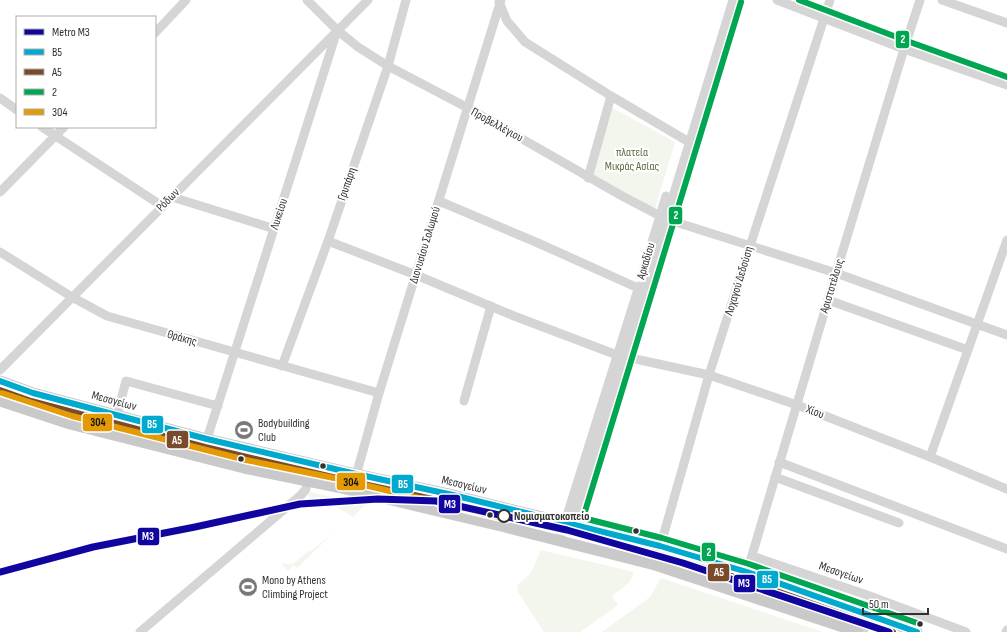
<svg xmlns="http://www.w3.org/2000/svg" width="1007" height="632" font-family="'Sofia Sans Condensed',sans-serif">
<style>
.green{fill:#f2f6ed}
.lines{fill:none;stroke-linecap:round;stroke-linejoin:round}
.minor{stroke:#d5d5d5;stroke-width:9}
.major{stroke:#c9c9c9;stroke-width:11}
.bus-1-casing{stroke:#fff;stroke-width:9}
.bus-2-casing{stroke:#fff;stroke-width:9}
.bus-3-casing{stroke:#fff;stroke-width:9}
.bus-4-casing{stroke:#fff;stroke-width:9}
.bus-1{stroke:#00a9ce;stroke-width:6}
.bus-2{stroke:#7a4b2a;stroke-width:6}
.bus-3{stroke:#00a651;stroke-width:6}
.bus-4{stroke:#e39a05;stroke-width:6}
.metro-1-casing{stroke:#fff;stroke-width:10}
.metro-1{stroke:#10069f;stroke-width:7}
.bus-dot{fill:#313131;stroke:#fff;stroke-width:1.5}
.stop-dot{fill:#fff;stroke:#313131;stroke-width:2}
.labels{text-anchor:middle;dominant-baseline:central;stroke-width:4;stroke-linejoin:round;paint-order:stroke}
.street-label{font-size:12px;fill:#313131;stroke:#fff}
.park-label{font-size:12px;fill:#576e3d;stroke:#fff}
.poi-label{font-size:12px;fill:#313131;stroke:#fff;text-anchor:start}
.stop-label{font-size:12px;font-weight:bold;fill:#313131;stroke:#fff;text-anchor:start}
.line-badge{stroke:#fff;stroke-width:1.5}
.badge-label{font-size:11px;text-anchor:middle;font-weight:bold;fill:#fff}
.pale-badge-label{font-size:11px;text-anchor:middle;font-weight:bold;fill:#111}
</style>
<rect width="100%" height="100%" fill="#fff"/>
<g class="green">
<polygon points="611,107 675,142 655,209 592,176"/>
<polygon points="311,492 365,505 353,517 321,497 311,499 307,495"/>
<polygon points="335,531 297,568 294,565 288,571 281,563 285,564 293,564 307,552 314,549"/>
<polygon points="541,550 634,572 630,582 612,596 618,605 580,632 544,632 518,592 517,586 531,573"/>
<polygon points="661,578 823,632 602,632 650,597"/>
</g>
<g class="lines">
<g class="minor">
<polyline points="307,0 337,30 358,47 388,66 468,108 622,196 666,219 836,273 1007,335"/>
<polyline points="777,0 904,49 1007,85"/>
<polyline points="942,0 1007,23"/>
<polyline points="499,2 507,21 525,42 611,96 689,142"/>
<polyline points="155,33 186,0"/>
<polyline points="0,98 17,110"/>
<polyline points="42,127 162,206"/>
<polyline points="588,178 611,96"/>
<polyline points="0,192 64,127"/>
<polyline points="172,197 275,229"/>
<polyline points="439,201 538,243 638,288"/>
<polyline points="328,241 416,275 514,316 617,355 709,375 797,405 930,457 1007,489"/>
<polyline points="0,252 72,297 107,316 379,393"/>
<polyline points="643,272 666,196"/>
<polyline points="828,300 968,350"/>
<polyline points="282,366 328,241 388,66 406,0"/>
<polyline points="0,370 368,0"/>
<polyline points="464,401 491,306"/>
<polyline points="117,415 126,381 218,406"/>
<polyline points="207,439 337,31"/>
<polyline points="930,457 1007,240"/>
<polyline points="779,462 1007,549"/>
<polyline points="775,477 899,523"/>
<polyline points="352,490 379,393 501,0"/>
<polyline points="565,522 639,286"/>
<polyline points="555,540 573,524 733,0"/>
<polyline points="752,556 867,595 966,632"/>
<polyline points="655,565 709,375 750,246 830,0"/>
<polyline points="747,572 836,273 904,49 920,0"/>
<polyline points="140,632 301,495 306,489 307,480"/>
<polyline points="863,632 870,615"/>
<polyline points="1006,632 1007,630"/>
</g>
<g class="major">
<polyline points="0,381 33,393 207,439 356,474 453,495 660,546 747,572 917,632"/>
<polyline points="0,401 70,424 244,468 337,487 505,527 655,565 858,632"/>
</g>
<defs>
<polyline id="bus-1" points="0,381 33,393 207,439 356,474 453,495 660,546 747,572 917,632"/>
<polyline id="bus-2" points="0,390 31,401 205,447 354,482 451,503 658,554 745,580 893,632"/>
<g id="bus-3">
<polyline points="799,0 907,41 1007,77"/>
<polyline points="741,2 583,518 662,538 749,564 920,624"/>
</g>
<polyline id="bus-4" points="2,393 72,416 246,460 339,479 507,519"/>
</defs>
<use href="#bus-1" class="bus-1-casing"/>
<use href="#bus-2" class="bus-2-casing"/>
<use href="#bus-3" class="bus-3-casing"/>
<use href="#bus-4" class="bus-4-casing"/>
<use href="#bus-1" class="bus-1"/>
<use href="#bus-2" class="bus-2"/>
<use href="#bus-3" class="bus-3"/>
<use href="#bus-4" class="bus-4"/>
<defs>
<polyline id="metro-1" points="0,572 93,547 195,527 300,504 378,499 436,501 567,530 683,563 889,632"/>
</defs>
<use href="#metro-1" class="metro-1-casing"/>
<use href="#metro-1" class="metro-1"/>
</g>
<defs>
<symbol id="stadium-disc" viewBox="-11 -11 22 22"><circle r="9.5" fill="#797979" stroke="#fff"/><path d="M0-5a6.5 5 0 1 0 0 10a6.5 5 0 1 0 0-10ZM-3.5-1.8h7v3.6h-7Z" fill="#fff"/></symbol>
</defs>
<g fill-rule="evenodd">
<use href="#stadium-disc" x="233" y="419" width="22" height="22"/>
<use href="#stadium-disc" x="237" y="576" width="22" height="22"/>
</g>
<g class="bus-dot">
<circle cx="241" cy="459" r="3.5"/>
<circle cx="323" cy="466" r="3.5"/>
<circle cx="490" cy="515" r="3.5"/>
<circle cx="636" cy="531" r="3.5"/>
<circle cx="920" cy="624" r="3.5"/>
</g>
<circle class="stop-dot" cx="504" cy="516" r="6"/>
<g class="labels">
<g class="street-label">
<text transform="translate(497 125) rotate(29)">Προβελλέγιου</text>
<text transform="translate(347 184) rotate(-71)">Γρυπάρη</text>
<text transform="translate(168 200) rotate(-45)">Ρόδων</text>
<text transform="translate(279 214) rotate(-72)">Λυκείου</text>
<text transform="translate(425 245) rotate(-73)">Διονυσίου Σολωμού</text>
<text transform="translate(646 261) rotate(-73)">Αρκαδίου</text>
<text transform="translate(739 281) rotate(-73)">Λοχαγού Δεδούση</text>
<text transform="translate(832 286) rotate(-73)">Αριστοτέλους</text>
<text transform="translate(182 338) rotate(16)">Θράκης</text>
<text transform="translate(114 401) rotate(15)">Μεσογείων</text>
<text transform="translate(815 412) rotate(21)">Χίου</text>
<text transform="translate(464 485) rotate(13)">Μεσογείων</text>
<text transform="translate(841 573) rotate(19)">Μεσογείων</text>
</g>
<g class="park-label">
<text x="632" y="152">πλατεία<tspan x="632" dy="14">Μικράς Ασίας</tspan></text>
</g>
<g class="poi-label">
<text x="258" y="423">Bodybuilding<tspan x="258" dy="14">Club</tspan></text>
<text x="262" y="580">Mono by Athens<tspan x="262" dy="14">Climbing Project</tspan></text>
</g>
<g class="stop-label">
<text x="514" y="516">Νομισματοκοπείο</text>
</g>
</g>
<g class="line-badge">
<rect x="895" y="30" width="15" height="19" rx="4" fill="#00a651"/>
<rect x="668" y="206" width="15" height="19" rx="4" fill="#00a651"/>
<rect x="82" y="413" width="31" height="19" rx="4" fill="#e39a05"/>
<rect x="141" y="415" width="23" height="19" rx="4" fill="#00a9ce"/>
<rect x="166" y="430" width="23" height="19" rx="4" fill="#7a4b2a"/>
<rect x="336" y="472" width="30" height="19" rx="4" fill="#e39a05"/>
<rect x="391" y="474" width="23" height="20" rx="4" fill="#00a9ce"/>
<rect x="438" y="494" width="23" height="20" rx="4" fill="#10069f"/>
<rect x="137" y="527" width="23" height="19" rx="4" fill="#10069f"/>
<rect x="701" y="542" width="15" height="20" rx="4" fill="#00a651"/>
<rect x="707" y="563" width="23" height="19" rx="4" fill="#7a4b2a"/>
<rect x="756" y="570" width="23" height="19" rx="4" fill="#00a9ce"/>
<rect x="733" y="574" width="23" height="19" rx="4" fill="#10069f"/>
</g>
<g class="badge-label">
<text x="903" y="43">2</text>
<text x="676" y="219">2</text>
<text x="152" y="428">Β5</text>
<text x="177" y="444">A5</text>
<text x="403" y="488">Β5</text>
<text x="450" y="508">Μ3</text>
<text x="148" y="540">Μ3</text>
<text x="709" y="556">2</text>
<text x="719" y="576">A5</text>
<text x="767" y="583">Β5</text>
<text x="744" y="587">Μ3</text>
</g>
<g class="pale-badge-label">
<text x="98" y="426">304</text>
<text x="351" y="486">304</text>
</g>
<rect x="16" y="16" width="140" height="112" fill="#ffffff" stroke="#adadad"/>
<rect x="24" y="29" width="20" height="6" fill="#10069f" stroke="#adadad"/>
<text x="52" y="36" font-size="12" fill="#313131">Metro Μ3</text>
<rect x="24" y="49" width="20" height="6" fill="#00a9ce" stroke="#adadad"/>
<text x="52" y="56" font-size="12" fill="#313131">Β5</text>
<rect x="24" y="69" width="20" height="6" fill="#7a4b2a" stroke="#adadad"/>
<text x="52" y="76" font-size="12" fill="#313131">A5</text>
<rect x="24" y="89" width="20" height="6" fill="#00a651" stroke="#adadad"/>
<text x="52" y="96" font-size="12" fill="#313131">2</text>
<rect x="24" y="109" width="20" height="6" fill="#e39a05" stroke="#adadad"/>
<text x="52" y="116" font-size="12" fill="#313131">304</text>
<path d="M863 608v6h65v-6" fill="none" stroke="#313131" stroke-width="2"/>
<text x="869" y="608" font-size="12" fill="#313131" stroke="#ffffff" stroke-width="3" paint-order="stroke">50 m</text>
</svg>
